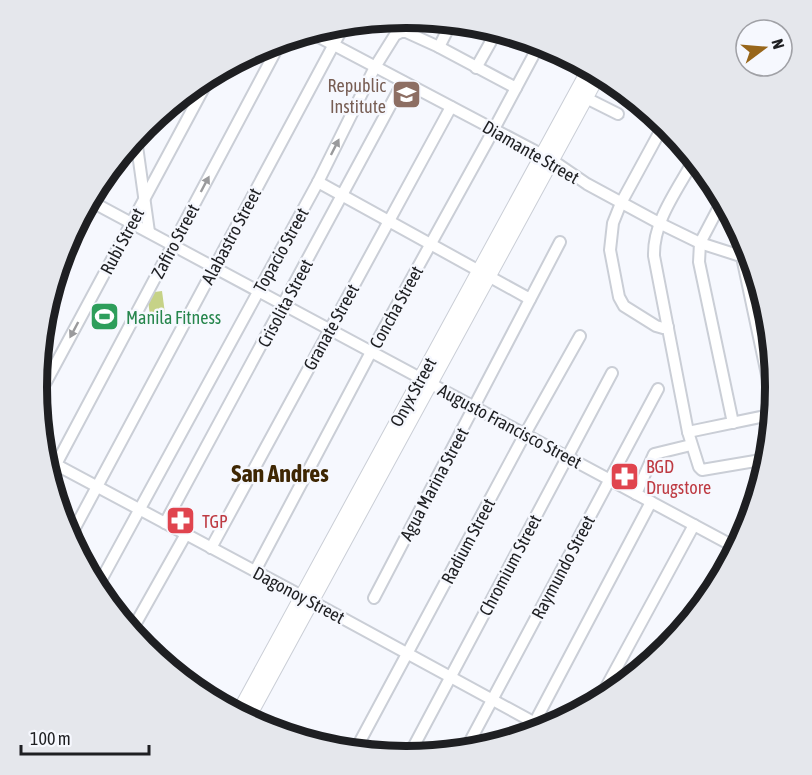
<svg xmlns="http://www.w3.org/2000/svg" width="812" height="775" font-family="'Asap Condensed',sans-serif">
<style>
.pitch{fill:#c6d287}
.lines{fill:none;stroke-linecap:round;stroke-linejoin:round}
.minor-casing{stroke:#caced6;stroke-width:14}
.major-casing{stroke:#caced6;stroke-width:16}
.minor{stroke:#fff;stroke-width:10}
.major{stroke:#fff;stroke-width:14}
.oneway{fill:#9a9a9c}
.labels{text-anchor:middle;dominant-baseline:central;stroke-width:5;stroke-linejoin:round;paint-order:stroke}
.education-label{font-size:18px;fill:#785e54;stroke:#f6f8fe;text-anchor:end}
.street-label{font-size:18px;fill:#1e1f22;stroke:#f6f8fe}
.leisure-label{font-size:18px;fill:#27864d;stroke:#f6f8fe;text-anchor:start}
.health-label{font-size:18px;fill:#be3a42;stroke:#f6f8fe;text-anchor:start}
.district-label{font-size:24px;font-weight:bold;fill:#3f2703;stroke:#f6f8fe}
.rim{fill:none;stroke:#1e1f22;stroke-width:8}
</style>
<rect width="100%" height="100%" fill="#f6f8fe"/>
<polygon class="pitch" points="162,291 166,321 151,323 147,293"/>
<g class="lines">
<defs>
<g id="minor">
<polyline points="317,36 552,160 587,184 659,223 700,243 750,259"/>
<polyline points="439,47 449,27"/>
<polyline points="476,68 494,36"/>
<polyline points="586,98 618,114"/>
<polyline points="664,124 621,203 613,223 610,250 619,297 624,306 656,326 663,328 668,327"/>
<polyline points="136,139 149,232"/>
<path d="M692 163C676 192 653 222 654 256L688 432 699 467 702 470 761 460"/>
<polyline points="318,182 530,299"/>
<polyline points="94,203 735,547"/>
<polyline points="720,205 700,243 699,262 733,423"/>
<polyline points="747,246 742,257 773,403"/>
<polyline points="64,250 73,234"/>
<polyline points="38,397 205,86"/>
<polyline points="688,432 770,415"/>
<polyline points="51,462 311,601 546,729"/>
<polyline points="53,470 280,43"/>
<polyline points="636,494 654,454 691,445"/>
<polyline points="165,523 403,82"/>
<polyline points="70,537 341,31"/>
<polyline points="211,548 451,107"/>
<polyline points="255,571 371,352 487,142 539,45"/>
<polyline points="100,582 318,182 375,67 395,35 401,32 406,32 439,47 516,88"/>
<polyline points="374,598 560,242"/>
<polyline points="132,630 186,534"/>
<polyline points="604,691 694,525"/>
<polyline points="529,733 651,502"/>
<polyline points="468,745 658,389"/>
<polyline points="357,747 525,434 580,336"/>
<polyline points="408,757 612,373"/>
</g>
<g id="major">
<polyline points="239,712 587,73"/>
<polyline points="248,718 596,79"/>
</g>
</defs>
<use href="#minor" class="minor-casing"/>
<use href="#major" class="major-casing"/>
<use href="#minor" class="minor"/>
<use href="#major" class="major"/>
</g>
<defs><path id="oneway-solid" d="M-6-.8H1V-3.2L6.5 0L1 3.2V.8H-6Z" transform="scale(1.5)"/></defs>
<g class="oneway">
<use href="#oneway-solid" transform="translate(335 147) rotate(-63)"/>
<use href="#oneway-solid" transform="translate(205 184) rotate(-62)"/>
<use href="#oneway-solid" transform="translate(74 330) rotate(118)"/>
</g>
<defs>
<symbol id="school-square" viewBox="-11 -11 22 22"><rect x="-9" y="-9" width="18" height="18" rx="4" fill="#8d6e63" stroke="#f6f8fe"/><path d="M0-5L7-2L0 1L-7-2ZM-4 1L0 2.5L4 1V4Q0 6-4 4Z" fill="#fff"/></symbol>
<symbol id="stadium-square" viewBox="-11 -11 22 22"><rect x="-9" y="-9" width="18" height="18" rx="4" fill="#2e9e5b" stroke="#f6f8fe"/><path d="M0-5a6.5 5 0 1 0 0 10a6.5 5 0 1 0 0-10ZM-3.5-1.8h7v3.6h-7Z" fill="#fff"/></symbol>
<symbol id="pharmacy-square" viewBox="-11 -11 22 22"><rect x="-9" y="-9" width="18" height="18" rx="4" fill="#e0444e" stroke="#f6f8fe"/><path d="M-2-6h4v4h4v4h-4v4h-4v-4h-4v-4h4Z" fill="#fff"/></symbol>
</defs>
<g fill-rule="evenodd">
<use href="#school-square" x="390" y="78" width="33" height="33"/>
<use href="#stadium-square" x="88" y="300" width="33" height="33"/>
<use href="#pharmacy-square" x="608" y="460" width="33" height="33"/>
<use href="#pharmacy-square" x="164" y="504" width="33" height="33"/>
</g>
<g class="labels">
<g class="education-label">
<text x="386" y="85">Republic<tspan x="386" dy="21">Institute</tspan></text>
</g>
<g class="street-label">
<text transform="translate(531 152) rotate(30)">Diamante Street</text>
<text transform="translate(231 236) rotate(-62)">Alabastro Street</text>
<text transform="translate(122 241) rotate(-62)">Rubi Street</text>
<text transform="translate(175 241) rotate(-62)">Zafiro Street</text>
<text transform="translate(281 250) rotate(-61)">Topacio Street</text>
<text transform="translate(285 303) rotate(-62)">Crisolita Street</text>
<text transform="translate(396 307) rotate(-61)">Concha Street</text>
<text transform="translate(331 327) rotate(-61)">Granate Street</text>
<text transform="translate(413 392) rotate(-61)">Onyx Street</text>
<text transform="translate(510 426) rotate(28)">Augusto Francisco Street</text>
<text transform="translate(434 484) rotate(-62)">Agua Marina Street</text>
<text transform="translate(468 541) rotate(-62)">Radium Street</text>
<text transform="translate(510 565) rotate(-62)">Chromium Street</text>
<text transform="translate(563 567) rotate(-62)">Raymundo Street</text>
<text transform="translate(299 595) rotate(28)">Dagonoy Street</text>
</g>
<g class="leisure-label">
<text x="126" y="317">Manila Fitness</text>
</g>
<g class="health-label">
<text x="646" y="466">BGD<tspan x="646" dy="21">Drugstore</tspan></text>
<text x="202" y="521">TGP</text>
</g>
<g class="district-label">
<text x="280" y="473">San Andres</text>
</g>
</g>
<path d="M0 0H812V775H0ZM47 387a359 359 0 1 1 718 0a359 359 0 1 1-718 0Z" fill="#e5e7ec" fill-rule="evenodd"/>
<path class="rim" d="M47 387a359 359 0 1 1 718 0a359 359 0 1 1-718 0Z"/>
<g transform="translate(764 48) rotate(74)"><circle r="28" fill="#f6f8fe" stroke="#a0a1a6" stroke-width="1.5"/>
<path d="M0-4.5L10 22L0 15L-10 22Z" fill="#98661a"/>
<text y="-9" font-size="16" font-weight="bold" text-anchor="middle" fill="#1e1f22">N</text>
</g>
<path d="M21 745v9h128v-9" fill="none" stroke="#1e1f22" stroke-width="3"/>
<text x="30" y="745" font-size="18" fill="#1e1f22" stroke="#f6f8fe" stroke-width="4.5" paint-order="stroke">100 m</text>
</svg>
